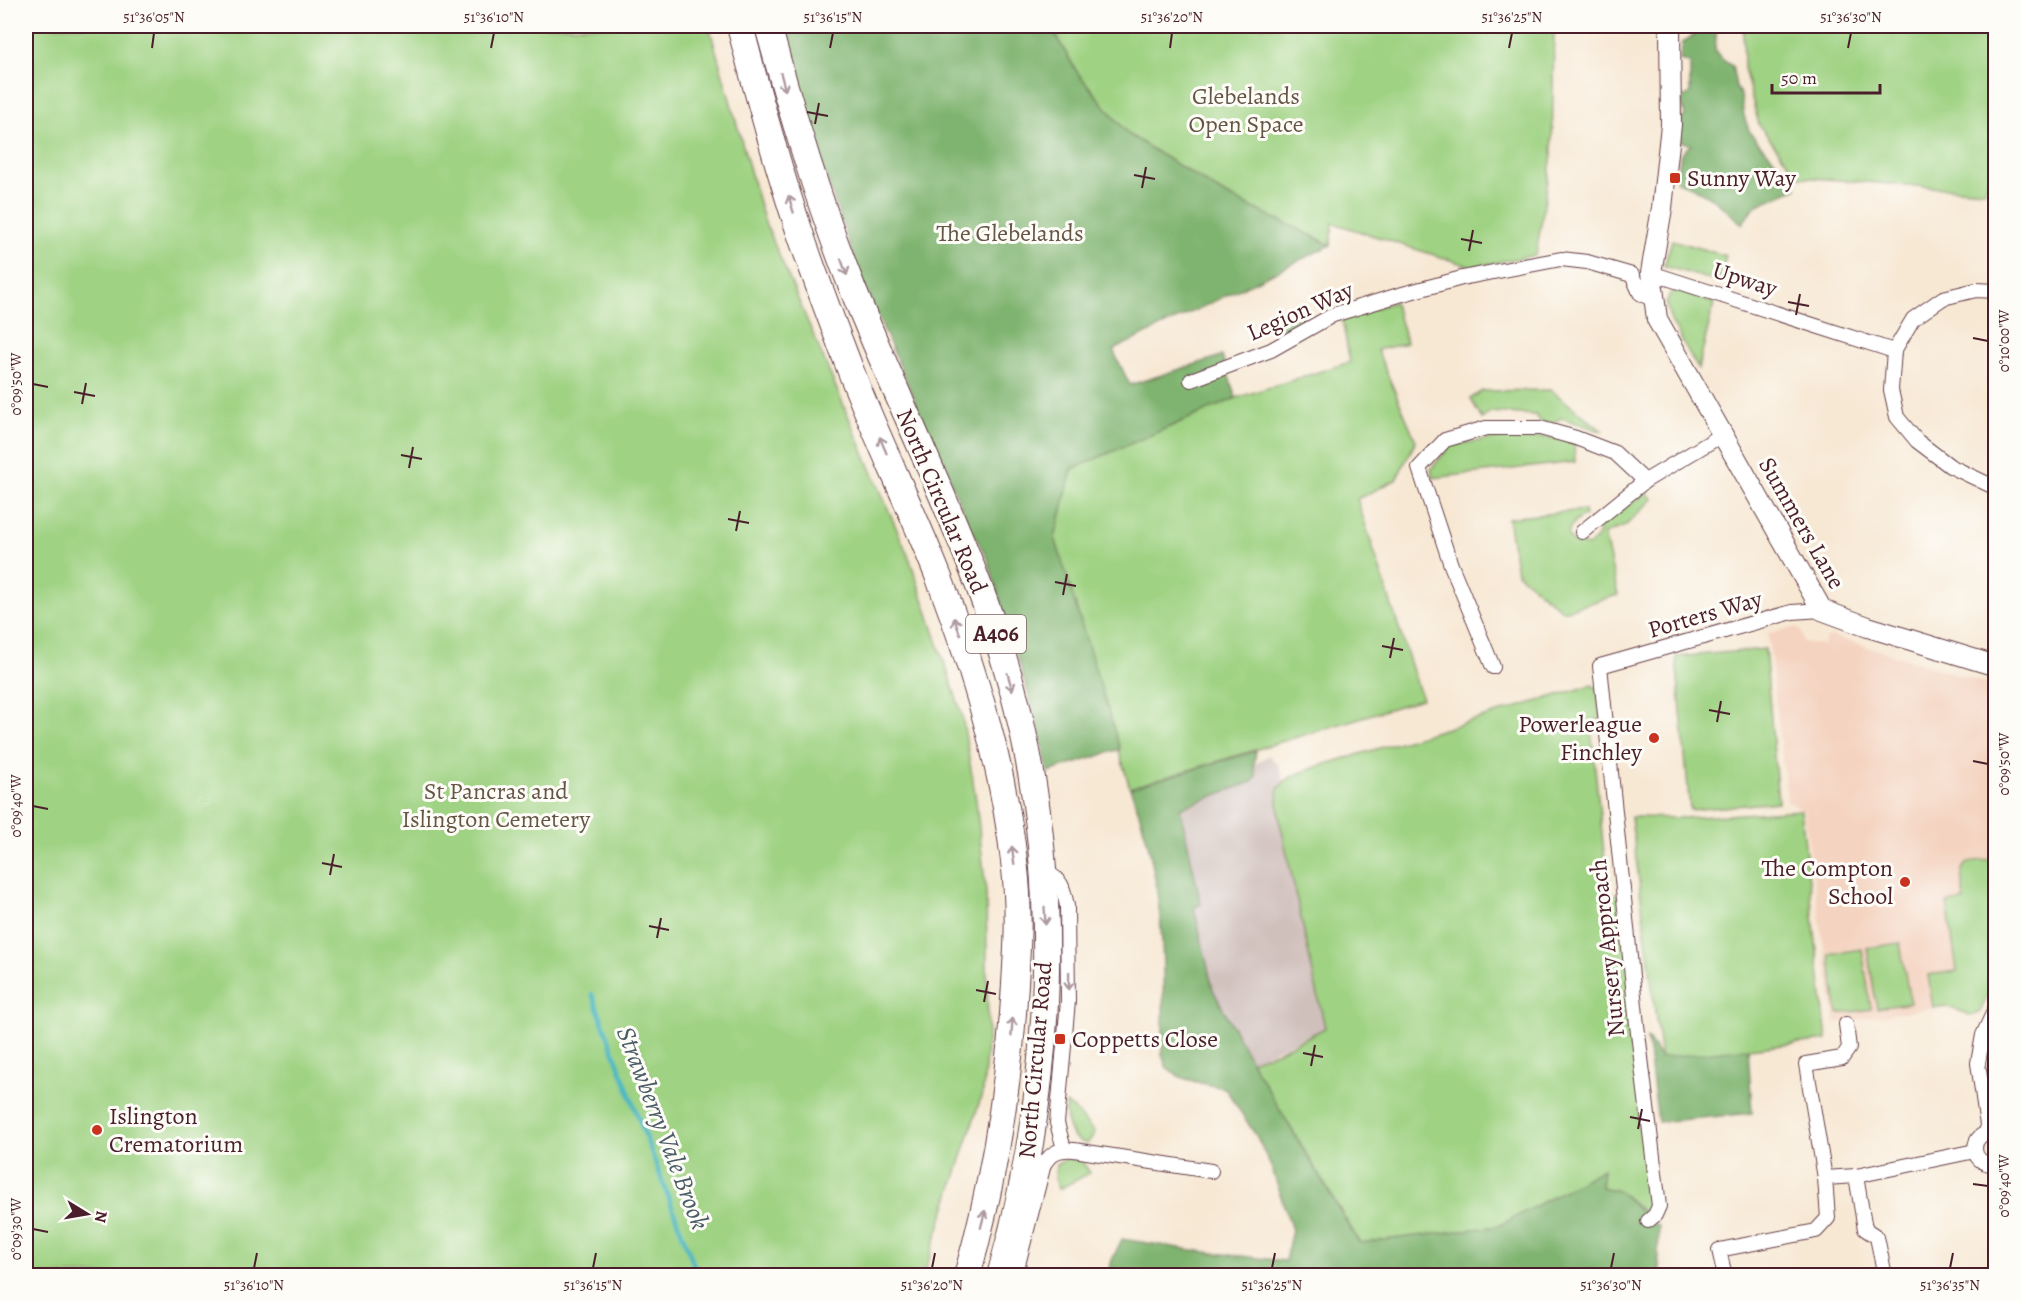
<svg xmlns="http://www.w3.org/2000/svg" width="2021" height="1301" font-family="Alegreya,serif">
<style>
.built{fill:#f4d3c0}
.industrial{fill:#d0c0bc}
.green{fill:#9fd282;stroke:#747856;stroke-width:1.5}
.forest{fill:#7fb470;stroke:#646a4e;stroke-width:1.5}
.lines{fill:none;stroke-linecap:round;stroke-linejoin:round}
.stream{stroke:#49b7c3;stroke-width:4.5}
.street-casing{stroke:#643d44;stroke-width:16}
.secondary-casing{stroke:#643d44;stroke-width:22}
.highway-casing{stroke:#643d44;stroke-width:28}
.street{stroke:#fff;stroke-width:14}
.secondary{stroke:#fff;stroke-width:20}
.highway{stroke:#fff;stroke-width:26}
.oneway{stroke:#ae9aa0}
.ticks{fill:none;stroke:#4a1f2b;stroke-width:2}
.poi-dot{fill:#c8321e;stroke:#fdfcf7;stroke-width:2}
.labels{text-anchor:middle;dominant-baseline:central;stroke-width:6;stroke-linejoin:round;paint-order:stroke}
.shield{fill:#fdfcf7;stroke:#806168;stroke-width:1.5}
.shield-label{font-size:22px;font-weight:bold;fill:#4a1f2b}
.park-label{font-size:24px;fill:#645545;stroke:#fdfcf7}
.poi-label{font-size:24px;fill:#4a1f2b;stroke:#fdfcf7;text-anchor:start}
.street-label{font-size:24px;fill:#4a1f2b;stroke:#fdfcf7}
.water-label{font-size:26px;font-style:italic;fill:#4a5c68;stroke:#fdfcf7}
.neatline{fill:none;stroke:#4a1f2b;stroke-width:2}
.ticks-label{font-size:15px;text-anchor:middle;fill:#4a1f2b}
</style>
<rect width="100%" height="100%" fill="#fdfcf7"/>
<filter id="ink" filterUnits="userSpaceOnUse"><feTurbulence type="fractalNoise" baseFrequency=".0167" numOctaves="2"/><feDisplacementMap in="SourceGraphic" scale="12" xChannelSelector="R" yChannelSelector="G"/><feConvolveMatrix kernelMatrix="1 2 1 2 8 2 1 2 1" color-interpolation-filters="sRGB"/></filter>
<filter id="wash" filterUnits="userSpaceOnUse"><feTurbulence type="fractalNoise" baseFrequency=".008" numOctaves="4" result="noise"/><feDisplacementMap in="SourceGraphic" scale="24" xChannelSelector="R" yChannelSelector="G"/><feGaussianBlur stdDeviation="1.35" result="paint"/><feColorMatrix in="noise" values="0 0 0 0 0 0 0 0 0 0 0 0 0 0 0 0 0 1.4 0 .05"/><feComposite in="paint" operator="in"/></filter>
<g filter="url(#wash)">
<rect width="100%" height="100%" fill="#f7e8d4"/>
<polygon class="built" points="1797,627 1802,632 1803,642 1823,645 1826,639 1832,636 1995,686 1995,954 1976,1001 1835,1023 1804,811 1787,801 1768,633"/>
<polygon class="industrial" points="1269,755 1278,765 1284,781 1280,785 1280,822 1325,1028 1251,1061 1213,990 1194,908 1180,808 1252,782 1256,770 1254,765"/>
<g class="green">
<polygon points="26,26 709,26 764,220 910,560 962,715 976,800 986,892 988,1032 983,1091 924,1275 26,1275"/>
<polygon points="1050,26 1554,26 1552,155 1536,255 1472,267 1333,223 1331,245 1224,194 1128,134 1077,72"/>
<polygon points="1766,26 1995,26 1995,147 1985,191 1799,177 1759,125 1744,68 1743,31"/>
<polygon points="1672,240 1726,256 1719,282 1664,266"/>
<polygon points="1678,291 1714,303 1698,369 1671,321 1666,304 1671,292"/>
<polygon points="1394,302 1407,343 1377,350 1416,441 1396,480 1357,499 1422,699 1130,788 1055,538 1072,469 1236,398 1350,362 1342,319"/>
<polygon points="1551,390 1604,432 1561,418 1551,424 1540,422 1535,415 1490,412 1482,419 1470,399 1482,391"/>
<polygon points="1508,437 1546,437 1574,441 1575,462 1433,478 1431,469 1451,445"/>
<path d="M1647 493 1653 499 1625 526 1604 534 1618 595 1563 611 1517 573 1508 518 1584 510 1585 516C1575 519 1570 525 1568 536L1573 542 1589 546C1597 539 1600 534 1599 524Z"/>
<polygon points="1765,649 1778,802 1690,810 1676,657"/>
<path d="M1592 685 1597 688 1601 719 1590 721 1608 891 1611 894 1624 896 1654 1198 1651 1209 1646 1214 1619 1191 1601 1187 1603 1169 1499 1226 1360 1243 1251 1061 1279 1051 1325 1028 1280 822 1277 791C1285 776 1301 773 1316 767Z"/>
<polygon points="1801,810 1827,1040 1661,1059 1631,817 1684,818"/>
<polygon points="1991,859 1996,863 1995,980 1980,1012 1972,1016 1946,1006 1933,1008 1928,975 1957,971 1947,903 1964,901 1962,869 1968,862"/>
<polygon points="1900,943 1910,1003 1877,1008 1867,948"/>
<polygon points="1862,949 1871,1009 1838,1014 1829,954"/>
<path d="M1066 1104 1073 1108 1095 1133 1087 1144C1066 1138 1066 1123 1066 1104Z"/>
<polygon points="1068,1158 1081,1160 1090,1173 1059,1189 1055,1179 1056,1165"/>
</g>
<g class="forest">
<polygon points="781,26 1050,26 1077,72 1128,134 1224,194 1331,245 1113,350 1130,385 1222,356 1236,398 1072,469 1055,538 1120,749 1048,772 1040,732 988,560 969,524 861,278 809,127"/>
<path d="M1693 26H1716C1719 49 1705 50 1732 66L1736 87 1741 96 1744 116 1750 133 1785 171 1797 188 1755 206 1742 224C1722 206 1703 188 1676 182L1681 153 1691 145 1678 140 1680 121 1685 115 1681 100 1690 93V63L1680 60 1683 42 1696 34Z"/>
<polygon points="1281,317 1293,317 1310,321 1284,336 1274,334 1275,323"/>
<path d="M1256 751 1254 765 1256 776 1252 782 1180 808 1201 904 1194 908 1213 990 1251 1061 1359 1243 1499 1226 1603 1169 1601 1187 1619 1191 1654 1224 1659 1226 1658 1258 1661 1275 1108 1276 1112 1260 1122 1239 1205 1252 1285 1261 1292 1230 1272 1169 1257 1137 1225 1088C1210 1085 1178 1080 1168 1069 1165 1065 1164 1059 1162 1055 1166 965 1164 872 1130 788Z"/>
<polygon points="1647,1037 1661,1058 1748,1048 1752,1113 1658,1122"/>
</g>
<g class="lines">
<polyline class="stream" points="592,994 698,1276"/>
</g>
</g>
<g filter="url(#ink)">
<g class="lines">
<defs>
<g id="street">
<polyline points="1651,273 1894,351"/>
<polyline points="1996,291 1976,290 1943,298 1913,319 1894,351 1891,390 1897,417 1917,441 1950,466 1996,488"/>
<polyline points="1191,380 1271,350 1333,315 1399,295 1462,278 1561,259 1587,262 1632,275 1640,293 1653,300"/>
<polyline points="1582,532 1645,481 1722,435"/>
<polyline points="1493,667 1451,565 1419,468 1445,440 1486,428 1540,428 1576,438 1615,453 1645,481"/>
<path d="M1043 870C1062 880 1063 885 1067 906L1068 1001 1057 1123 1064 1149"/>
<polyline points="1988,1132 1978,1063 1983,1035 1996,1007"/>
<path d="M1996 1132C1968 1130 1968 1167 1996 1164"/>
<polyline points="1856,1176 1865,1229 1877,1237 1884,1271"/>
<polyline points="1825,1178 1856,1176 1975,1151"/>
<polyline points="1648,1221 1655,1215 1659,1206 1637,1025 1600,666 1792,612 1822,610"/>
<path d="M1015 1276 1044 1164C1052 1152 1058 1149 1074 1150L1211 1171"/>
<polyline points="1725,1276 1719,1250 1816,1231 1828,1218 1825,1178 1806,1064 1842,1058 1849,1048 1846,1024"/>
</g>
<polyline id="secondary" points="1670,26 1671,125 1662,208 1651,273 1657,319 1822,610 1868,627 1996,666"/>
<g id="highway">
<path d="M740 26C758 95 777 165 800 233 816 280 834 327 852 374 879 443 912 509 939 578 975 672 1004 768 1015 869 1020 913 1017 954 1014 999 1008 1094 993 1184 967 1276"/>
<path d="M768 26C792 114 818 202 852 287 905 420 974 549 1012 687 1064 879 1054 1086 1000 1276"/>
</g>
</defs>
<use href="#street" class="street-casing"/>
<use href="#secondary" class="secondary-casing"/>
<use href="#highway" class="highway-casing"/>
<use href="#street" class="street"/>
<use href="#secondary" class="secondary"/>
<use href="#highway" class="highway"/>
</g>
<defs><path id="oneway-shaft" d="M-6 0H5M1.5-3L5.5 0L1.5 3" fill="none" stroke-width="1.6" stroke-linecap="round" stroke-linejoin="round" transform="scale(1.5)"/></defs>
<g class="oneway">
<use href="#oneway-shaft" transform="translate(783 82) rotate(75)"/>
<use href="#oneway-shaft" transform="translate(791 204) rotate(-107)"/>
<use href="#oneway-shaft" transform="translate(844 267) rotate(70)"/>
<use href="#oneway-shaft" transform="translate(883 445) rotate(-113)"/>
<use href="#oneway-shaft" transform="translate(957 626) rotate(-110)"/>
<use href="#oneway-shaft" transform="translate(1010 682) rotate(74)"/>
<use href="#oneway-shaft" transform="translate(1013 855) rotate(-98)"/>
<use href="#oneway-shaft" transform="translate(1045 916) rotate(87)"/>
<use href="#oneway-shaft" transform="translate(1069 981) rotate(91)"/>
<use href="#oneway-shaft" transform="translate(1012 1027) rotate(-86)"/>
<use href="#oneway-shaft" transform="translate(983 1219) rotate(-76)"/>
</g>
</g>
<path class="ticks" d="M152 48 154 33M491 48 494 33M830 48 833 33M1170 48 1172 33M1509 48 1512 33M1848 48 1851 33M807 112 828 116M815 124 819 103M1134 175 1155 179M1142 188 1146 167M1461 239 1482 243M1469 251 1473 230M1788 302 1809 306M1796 315 1800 294M1973 338 1988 341M33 384 48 387M74 392 95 396M82 404 86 383M401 455 422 459M409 468 413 447M728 519 749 523M736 531 740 511M1055 582 1076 586M1063 595 1067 574M1382 646 1403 650M1390 658 1394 638M1709 710 1730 714M1717 722 1721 701M1973 761 1988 764M33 806 48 809M322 863 342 867M330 875 334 854M649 926 669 930M657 938 661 918M976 990 996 994M984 1002 988 981M1303 1053 1323 1057M1311 1066 1315 1045M1630 1117 1650 1121M1638 1129 1642 1109M1973 1184 1988 1186M33 1229 48 1232M254 1268 257 1253M593 1268 596 1253M932 1268 935 1253M1272 1268 1275 1253M1611 1268 1614 1253M1950 1268 1953 1253"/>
<g class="poi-dot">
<rect x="1669" y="172" width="12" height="12" rx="3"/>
<circle cx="1654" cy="738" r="6"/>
<circle cx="1905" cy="882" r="6"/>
<rect x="1054" y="1033" width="12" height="12" rx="3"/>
<circle cx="97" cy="1130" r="6"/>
</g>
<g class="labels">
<rect class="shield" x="966" y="615" width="60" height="38" rx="4.5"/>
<g class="shield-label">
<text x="996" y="634">A406</text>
</g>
<g class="park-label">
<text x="1246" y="96">Glebelands<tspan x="1246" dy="28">Open Space</tspan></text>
<text x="1010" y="233">The Glebelands</text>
<text x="496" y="791">St Pancras and<tspan x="496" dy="28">Islington Cemetery</tspan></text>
</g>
<g class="poi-label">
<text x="1687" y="178">Sunny Way</text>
<text x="1642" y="724" text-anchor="end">Powerleague<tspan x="1642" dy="28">Finchley</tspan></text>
<text x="1893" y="868" text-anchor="end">The Compton<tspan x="1893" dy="28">School</tspan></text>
<text x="1072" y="1039">Coppetts Close</text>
<text x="109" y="1116">Islington<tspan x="109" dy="28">Crematorium</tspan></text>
</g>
<g class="street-label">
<text transform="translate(1745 279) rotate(18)">Upway</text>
<text transform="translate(1300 311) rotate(-24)">Legion Way</text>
<text transform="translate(942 501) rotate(67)">North Circular Road</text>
<text transform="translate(1802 523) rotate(60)">Summers Lane</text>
<text transform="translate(1705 614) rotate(-16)">Porters Way</text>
<text transform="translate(1607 948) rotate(-96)">Nursery Approach</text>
<text transform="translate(1035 1060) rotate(-85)">North Circular Road</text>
</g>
<g class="water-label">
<text transform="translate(663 1128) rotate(69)">Strawberry Vale Brook</text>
</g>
</g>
<rect width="2021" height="1301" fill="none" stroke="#fdfcf7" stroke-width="66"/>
<g transform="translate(87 1214) rotate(101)" stroke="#fdfcf7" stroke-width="4.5" paint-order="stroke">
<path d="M0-4.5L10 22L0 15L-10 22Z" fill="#4a1f2b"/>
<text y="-9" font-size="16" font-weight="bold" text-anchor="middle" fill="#4a1f2b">N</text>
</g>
<path d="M1772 84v9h108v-9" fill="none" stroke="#4a1f2b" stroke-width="3"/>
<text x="1781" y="84" font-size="18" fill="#4a1f2b" stroke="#fdfcf7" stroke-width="4.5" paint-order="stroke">50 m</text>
<rect x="33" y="33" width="1955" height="1235" class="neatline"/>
<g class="ticks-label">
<text x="154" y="22">51°36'05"N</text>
<text x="494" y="22">51°36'10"N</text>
<text x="833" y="22">51°36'15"N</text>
<text x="1172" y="22">51°36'20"N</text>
<text x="1512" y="22">51°36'25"N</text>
<text x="1851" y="22">51°36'30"N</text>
<text transform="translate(2004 341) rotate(-90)" y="5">0°10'00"W</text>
<text transform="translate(16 384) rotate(-90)" y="5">0°09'50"W</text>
<text transform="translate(2004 764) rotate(-90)" y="5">0°09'50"W</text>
<text transform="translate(16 806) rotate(-90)" y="5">0°09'40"W</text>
<text transform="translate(2004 1186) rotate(-90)" y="5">0°09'40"W</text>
<text transform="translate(16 1229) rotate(-90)" y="5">0°09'30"W</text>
<text x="254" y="1290">51°36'10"N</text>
<text x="593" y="1290">51°36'15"N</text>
<text x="932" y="1290">51°36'20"N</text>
<text x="1272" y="1290">51°36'25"N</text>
<text x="1611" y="1290">51°36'30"N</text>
<text x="1950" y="1290">51°36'35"N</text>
</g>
</svg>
